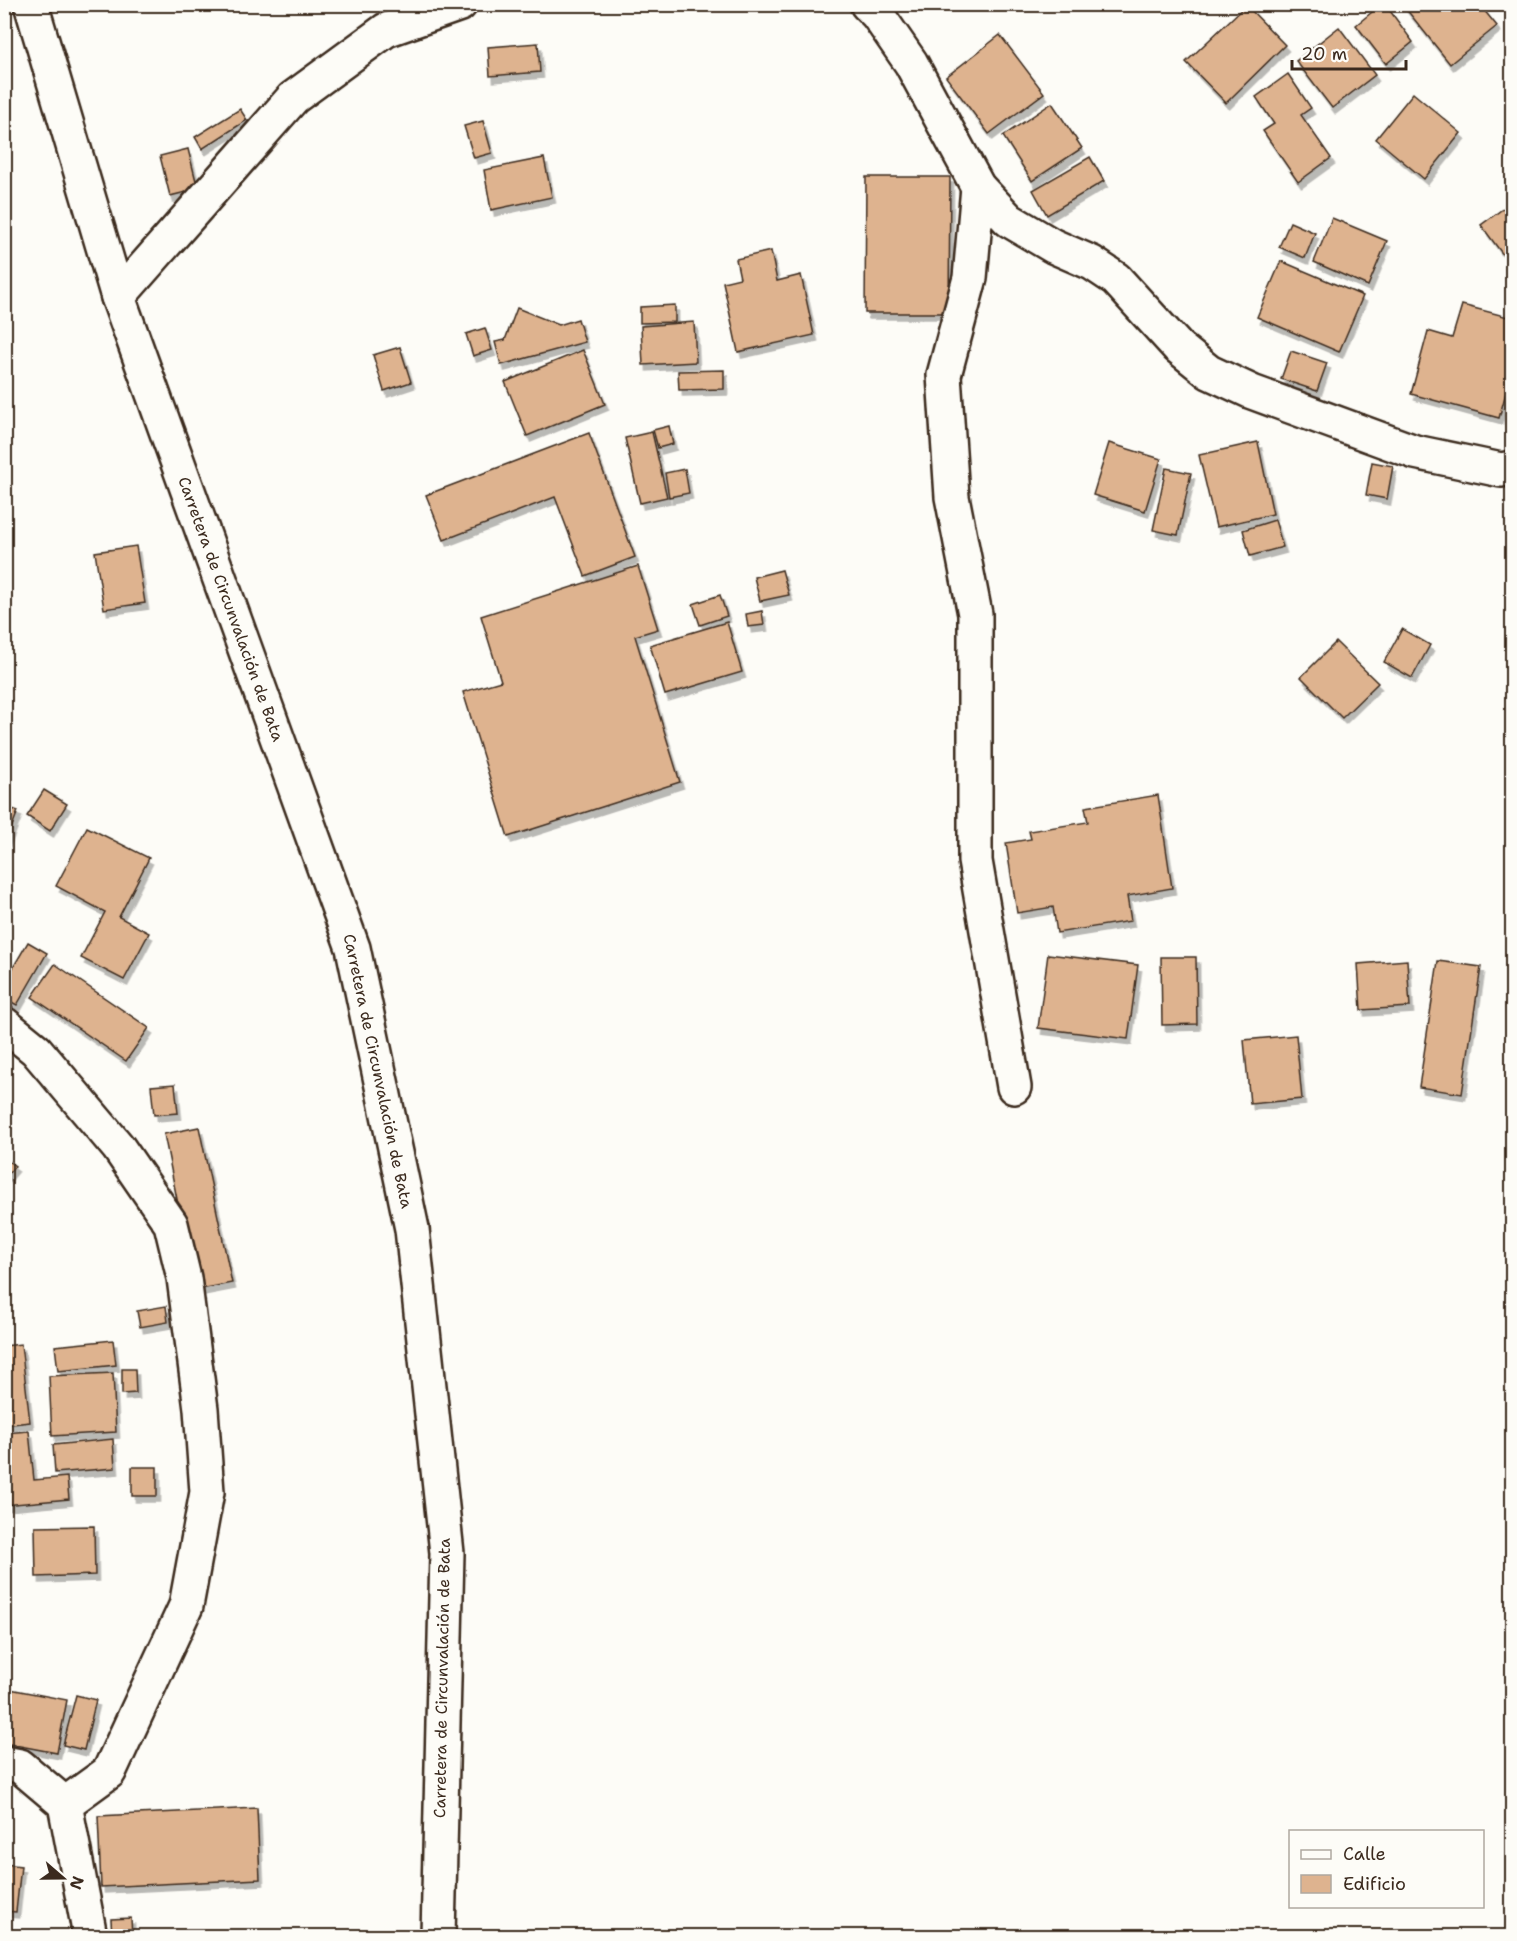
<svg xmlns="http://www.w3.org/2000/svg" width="1517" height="1941" font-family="'Shantell Sans',sans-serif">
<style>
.building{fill:#deb38f;stroke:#3b2a1e;stroke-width:1.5;filter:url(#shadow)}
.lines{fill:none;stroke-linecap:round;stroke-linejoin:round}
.minor-casing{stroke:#3b2a1e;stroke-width:38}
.primary-casing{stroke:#3b2a1e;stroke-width:38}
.minor{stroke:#fdfcf7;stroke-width:33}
.primary{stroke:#fdfcf7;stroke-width:33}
.labels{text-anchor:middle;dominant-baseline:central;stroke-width:6;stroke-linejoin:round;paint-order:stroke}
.street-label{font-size:16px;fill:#3b2a1e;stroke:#fdfcf7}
</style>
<defs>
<filter id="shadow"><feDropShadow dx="3.5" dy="6" stdDeviation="0" flood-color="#0004"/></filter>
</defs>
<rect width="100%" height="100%" fill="#fdfcf7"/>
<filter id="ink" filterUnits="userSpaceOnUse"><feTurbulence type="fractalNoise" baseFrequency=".0167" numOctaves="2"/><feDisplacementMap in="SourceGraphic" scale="12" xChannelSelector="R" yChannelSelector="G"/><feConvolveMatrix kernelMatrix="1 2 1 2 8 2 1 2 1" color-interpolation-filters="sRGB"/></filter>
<g filter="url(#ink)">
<g class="building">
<polygon points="1382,4 1385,4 1413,42 1386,64 1356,25"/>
<polygon points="1402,4 1479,4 1497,26 1450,64"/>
<polygon points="1246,5 1285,45 1226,103 1186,62"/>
<polygon points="1339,27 1375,75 1332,108 1296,61"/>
<polygon points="1000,35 1044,93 989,134 946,77"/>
<polygon points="538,43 540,72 490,76 488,47"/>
<polygon points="1288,74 1311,108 1301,115 1331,158 1298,182 1263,131 1274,124 1256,97"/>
<polygon points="1413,93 1461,133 1424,179 1376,139"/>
<polygon points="1052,103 1082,148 1032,181 1003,136"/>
<polygon points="240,109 247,120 202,149 195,137"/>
<polygon points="483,121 492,153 474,158 464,126"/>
<polygon points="188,149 198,189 170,196 160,156"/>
<polygon points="1090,157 1104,181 1047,215 1033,190"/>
<polygon points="544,158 552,197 491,210 484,170"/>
<polygon points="866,177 950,177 949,313 865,313"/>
<polygon points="1512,202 1512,267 1481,225"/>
<polygon points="1332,218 1387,241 1368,286 1314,262"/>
<polygon points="1290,222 1315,233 1305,258 1279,247"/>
<polygon points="771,251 777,281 801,275 814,335 738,352 723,282 740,278 736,259"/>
<polygon points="1281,261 1363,296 1339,352 1257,317"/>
<polygon points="675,305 675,322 640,323 640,307"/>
<polygon points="1462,305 1512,318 1512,371 1499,418 1411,394 1428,331 1452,338"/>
<polygon points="517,308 559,325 578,319 585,342 501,365 495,342 505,340"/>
<polygon points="694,322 696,362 643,365 641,326"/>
<polygon points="485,328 492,350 473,356 466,334"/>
<polygon points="400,347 411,382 384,391 373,355"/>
<polygon points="583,350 605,404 527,436 505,382"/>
<polygon points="1291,351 1327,363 1317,391 1281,379"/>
<polygon points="724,370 724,389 679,390 678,371"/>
<polygon points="669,426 673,444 658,448 653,430"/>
<polygon points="652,432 667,497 640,503 625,438"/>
<polygon points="589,433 635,557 585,576 555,497 444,540 426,495"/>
<polygon points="1258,442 1273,514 1216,527 1199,455"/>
<polygon points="1109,443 1161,459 1145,511 1093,495"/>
<polygon points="1372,462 1393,466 1387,499 1366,495"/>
<polygon points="1166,468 1191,473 1178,535 1153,530"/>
<polygon points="685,469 689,493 669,497 665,473"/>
<polygon points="1275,520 1283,547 1250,556 1243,530"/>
<polygon points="136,546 145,603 104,609 95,552"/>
<polygon points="638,566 658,629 635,636 680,782 508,837 463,692 501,681 481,616"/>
<polygon points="782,570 789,595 760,601 754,577"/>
<polygon points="720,595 727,616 700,625 693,604"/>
<polygon points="762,611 764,625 748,627 746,614"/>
<polygon points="727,622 742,672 665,695 650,645"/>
<polygon points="1402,629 1430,645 1412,678 1384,662"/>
<polygon points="1336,642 1378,683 1342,718 1301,677"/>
<polygon points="44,790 67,804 50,831 27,816"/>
<polygon points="1158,795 1172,888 1127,896 1131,921 1057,933 1053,907 1017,913 1006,843 1031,839 1029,831 1088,822 1085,807"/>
<polygon points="4,806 18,811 4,847"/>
<polygon points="87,827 149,858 119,917 149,933 124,980 81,958 105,912 56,886"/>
<polygon points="28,942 47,953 17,1005 4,998 4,983"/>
<polygon points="1048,954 1138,965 1128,1039 1038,1028"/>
<polygon points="1161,957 1196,957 1197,1024 1162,1025"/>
<polygon points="1407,960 1410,1007 1361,1010 1358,964"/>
<polygon points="1438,961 1481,967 1462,1094 1419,1087"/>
<polygon points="55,964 149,1028 126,1061 32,997"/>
<polygon points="1296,1035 1302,1099 1250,1104 1244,1040"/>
<polygon points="175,1084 178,1113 154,1115 151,1086"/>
<polygon points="199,1127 232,1283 195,1290 164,1134"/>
<polygon points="4,1158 15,1166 4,1179"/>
<polygon points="166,1306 168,1322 140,1327 137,1311"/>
<polygon points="113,1340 116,1365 58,1371 55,1346"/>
<polygon points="21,1344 30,1422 4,1425 4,1346"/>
<polygon points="122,1369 135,1369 136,1393 122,1394"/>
<polygon points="113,1373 116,1432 52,1436 49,1376"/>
<polygon points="29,1431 34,1480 67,1477 69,1499 4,1505 4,1433"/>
<polygon points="113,1439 115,1468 55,1473 53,1445"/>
<rect x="132" y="1467" width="25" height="29"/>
<polygon points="94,1526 95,1575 36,1577 35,1527"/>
<polygon points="10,1689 67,1700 57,1753 4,1743 4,1717"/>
<polygon points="76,1695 96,1700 84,1750 63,1745"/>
<polygon points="257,1808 260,1879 101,1887 98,1816"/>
<polygon points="4,1864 21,1866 16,1912 4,1911"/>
<polygon points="131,1918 132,1936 112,1936 111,1919"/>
</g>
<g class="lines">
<defs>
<g id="minor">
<polyline points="867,4 877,14 911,63 978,187 1009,220 1053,246 1092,263 1116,279 1178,347 1209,372 1252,392 1415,452 1501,470 1512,468"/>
<polyline points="978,187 970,278 944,375 952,497 975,614 975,861 1014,1087"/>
<polyline points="118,297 293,98 386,30 460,4"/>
<polyline points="4,1024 36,1050 118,1147 171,1224 184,1278 201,1409 207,1492 186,1606 109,1772 65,1804 90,1936"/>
<polyline points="4,1763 20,1766 65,1804"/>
</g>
<polyline id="primary" points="31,4 118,297 353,948 412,1229 447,1553 438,1936"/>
</defs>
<use href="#minor" class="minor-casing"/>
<use href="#primary" class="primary-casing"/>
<use href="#minor" class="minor"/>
<use href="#primary" class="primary"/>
</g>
</g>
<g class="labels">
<g class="street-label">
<text transform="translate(231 609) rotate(70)">Carretera de Circunvalación de Bata</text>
<text transform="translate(378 1071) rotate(78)">Carretera de Circunvalación de Bata</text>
<text transform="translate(442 1678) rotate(-89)">Carretera de Circunvalación de Bata</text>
</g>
</g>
<rect width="1517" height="1941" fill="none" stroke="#fdfcf7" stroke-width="24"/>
<rect x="12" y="12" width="1493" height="1917" fill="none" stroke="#3b2a1e" stroke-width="2" filter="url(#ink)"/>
<rect x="1289" y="1830" width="195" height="78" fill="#fdfcf7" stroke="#afa8a0" stroke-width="1.5"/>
<rect x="1301" y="1850" width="30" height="9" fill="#fdfcf7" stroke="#afa8a0" stroke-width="1.5"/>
<text x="1343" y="1860" font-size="18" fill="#3b2a1e">Calle</text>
<rect x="1301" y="1875" width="30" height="18" fill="#deb38f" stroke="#afa8a0" stroke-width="1.5"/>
<text x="1343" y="1890" font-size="18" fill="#3b2a1e">Edificio</text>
<g transform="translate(63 1878) rotate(110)" stroke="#fdfcf7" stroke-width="4.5" paint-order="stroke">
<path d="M0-4.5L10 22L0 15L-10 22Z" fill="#3b2a1e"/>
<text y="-9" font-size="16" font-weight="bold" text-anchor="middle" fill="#3b2a1e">N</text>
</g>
<path d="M1292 60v9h114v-9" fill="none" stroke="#3b2a1e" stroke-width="3"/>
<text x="1301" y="60" font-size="18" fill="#3b2a1e" stroke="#fdfcf7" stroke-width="4.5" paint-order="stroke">20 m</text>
</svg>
